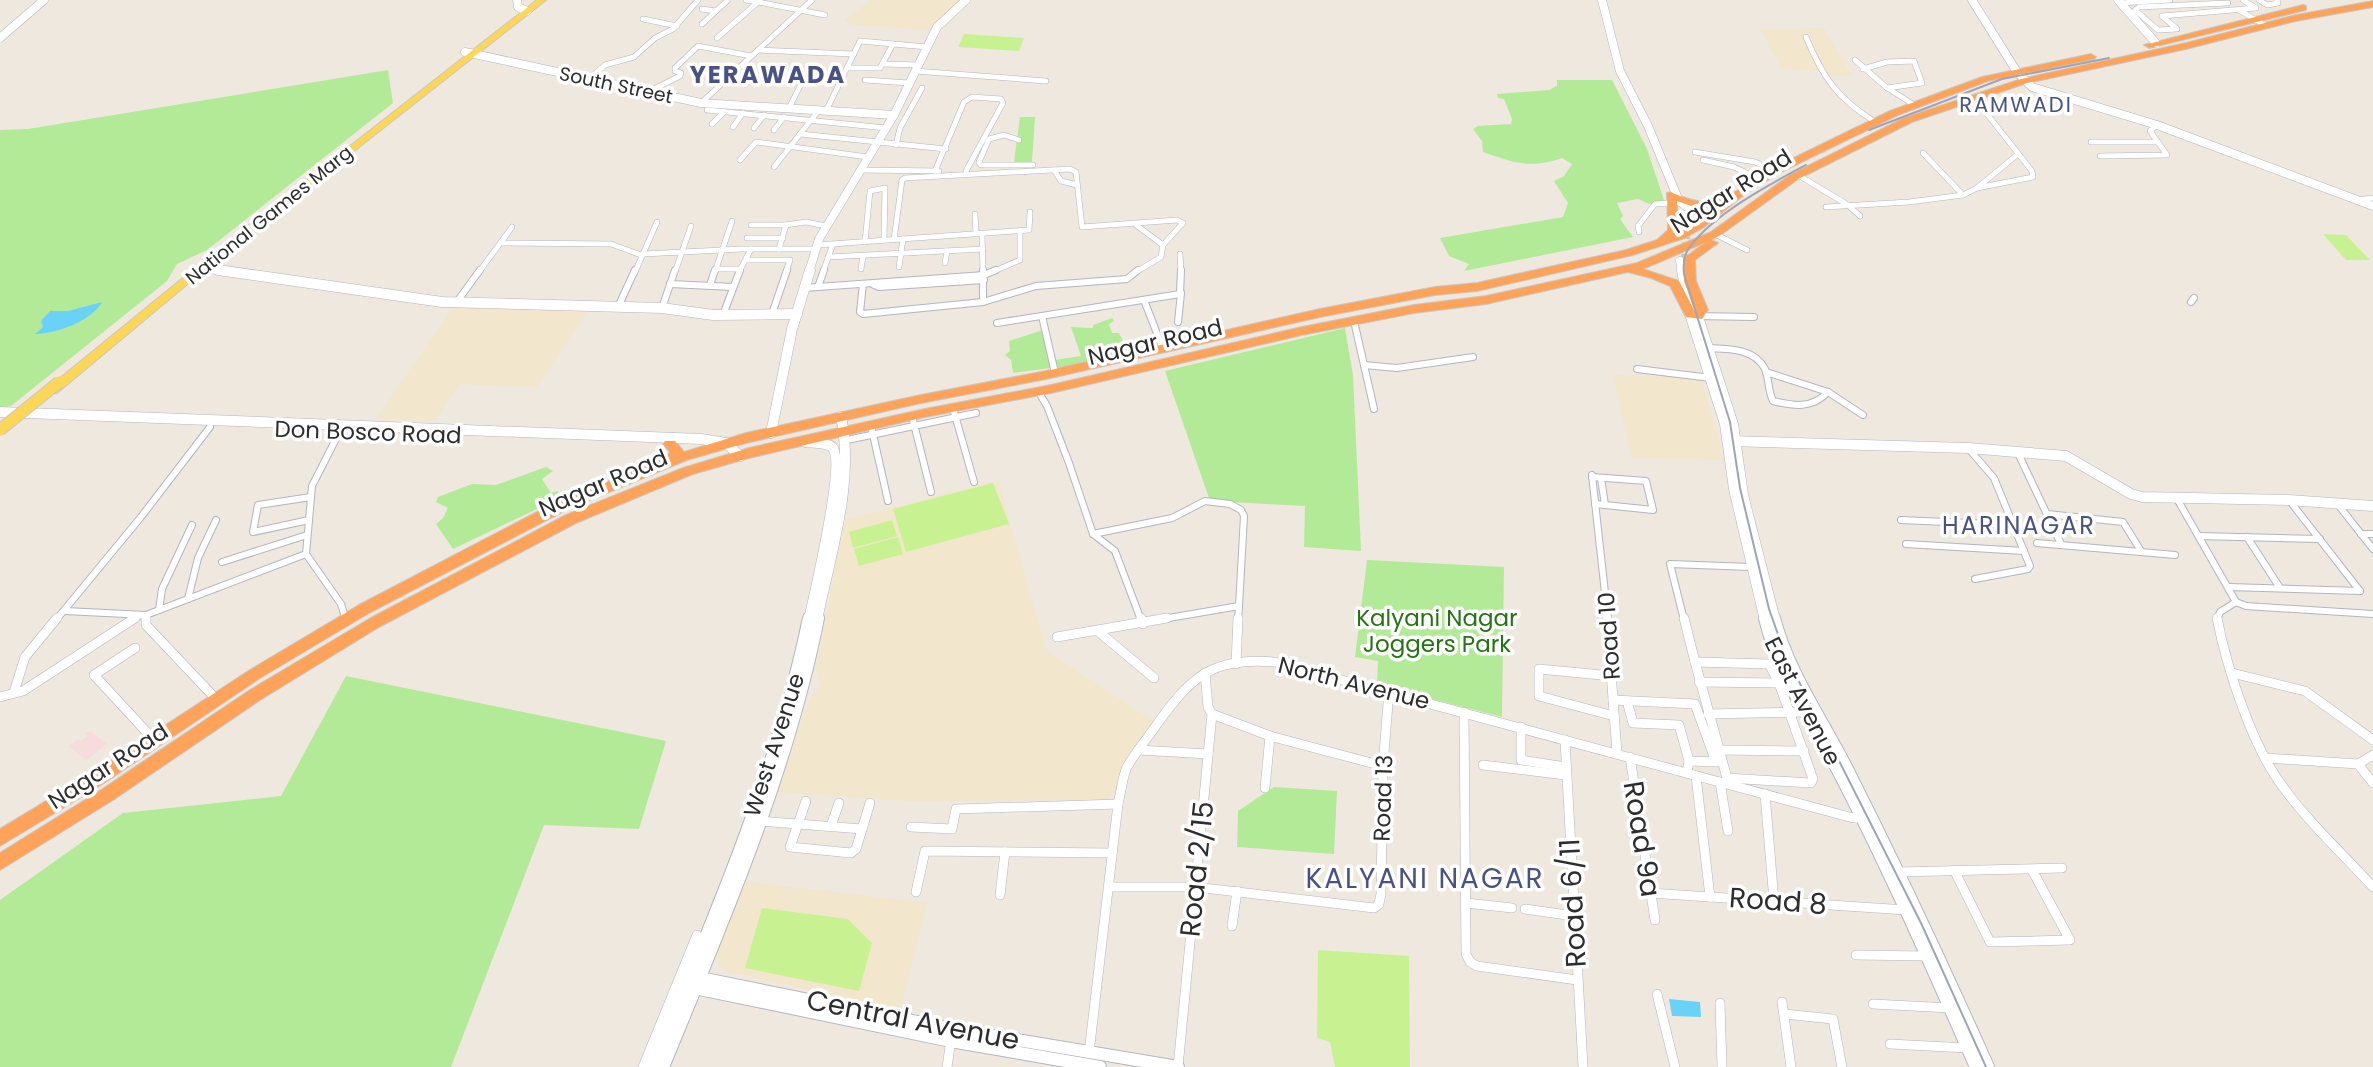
<svg xmlns="http://www.w3.org/2000/svg" width="2373" height="1067" font-family="Poppins,sans-serif">
<style>
.education{fill:#f2e6cd}
.medical{fill:#f6dcdd}
.green{fill:#b3ea97}
.pitch{fill:#c8f292}
.water{fill:#6ad2f9}
.lines{fill:none;stroke-linecap:round;stroke-linejoin:round}
.secondary-tunnel{stroke:#c8c3bb;stroke-width:8;stroke-dasharray:8 3.5;stroke-linecap:butt}
.street-far2-casing{stroke:#b3b5c1;stroke-width:6}
.street-far1-casing{stroke:#b3b5c1;stroke-width:8}
.street-casing{stroke:#b3b5c1;stroke-width:10}
.secondary-far2-casing{stroke:#b3b5c1;stroke-width:9}
.secondary-far1-casing{stroke:#b3b5c1;stroke-width:11}
.secondary-casing{stroke:#b3b5c1;stroke-width:14}
.primary-casing{stroke:#c8c8c8;stroke-width:2}
.highway-casing{stroke:#c8c8c8;stroke-width:2}
.street-far2{stroke:#fff;stroke-width:5}
.street-far1{stroke:#fff;stroke-width:6}
.street{stroke:#fff;stroke-width:9}
.secondary-far2{stroke:#fff;stroke-width:8}
.secondary-far1{stroke:#fff;stroke-width:10}
.secondary{stroke:#fff;stroke-width:12}
.primary{fill:#fcd757;fill-rule:evenodd}
.highway{fill:#ffa35a;fill-rule:evenodd}
.rail{stroke:#a0a4b9;stroke-width:2}
.primary-bridge-casing{stroke:#c8c8c8;stroke-width:13;stroke-linecap:butt}
.primary-bridge{stroke:#fcd757;stroke-width:11}
.labels{text-anchor:middle;dominant-baseline:central;stroke-width:7;stroke-linejoin:round;paint-order:stroke}
.far-street-label{font-size:19px;fill:#2d2d2d;stroke:#fff}
.far-neighbourhood-label{font-size:21px;letter-spacing:2px;fill:#495282;stroke:#fff}
.street-label{font-size:23px;fill:#2d2d2d;stroke:#fff}
.park-label{font-size:23px;fill:#277215;stroke:#fff}
.far-district-label{font-size:24px;font-weight:bold;letter-spacing:2px;fill:#495282;stroke:#fff}
.neighbourhood-label{font-size:24px;letter-spacing:2px;fill:#495282;stroke:#fff}
.near-street-label{font-size:28px;fill:#2d2d2d;stroke:#fff}
.near-neighbourhood-label{font-size:28px;letter-spacing:2px;fill:#495282;stroke:#fff}
</style>
<rect width="100%" height="100%" fill="#efe8df"/>
<g class="education">
<polygon points="870,0 966,0 935,30 852,25 845,21"/>
<polygon points="1824,28 1852,76 1827,76 1816,71 1781,68 1761,30"/>
<polygon points="454,305 589,309 537,387 460,384 436,420 376,419"/>
<polygon points="1613,375 1702,378 1724,460 1632,458"/>
<polygon points="998,480 1046,650 1155,722 1109,800 908,801 778,792 809,700 821,685 816,670 844,520"/>
<polygon points="741,881 927,903 900,1010 728,972 719,967 717,948"/>
</g>
<polygon class="medical" points="90,731 107,744 86,760 69,746 78,739 81,741 88,736 85,734"/>
<g class="green">
<polygon points="388,70 393,103 207,250 177,264 167,281 11,406 0,408 0,130 28,129"/>
<path d="M1557 80H1612L1647 149 1664 200 1652 205 1638 199 1617 203 1623 216 1620 219 1633 237 1464 271 1469 264 1449 256 1440 238 1563 217 1568 203 1554 181 1564 176 1572 164 1562 158C1529 169 1515 163 1483 152L1482 141 1473 129 1478 126 1511 124 1512 119 1504 99 1498 98 1497 94 1549 90 1557 86Z"/>
<polygon points="1020,117 1035,117 1032,162 1014,162"/>
<polygon points="1112,318 1114,321 1109,324 1112,333 1119,333 1126,347 1121,356 1056,368 1055,360 1081,356 1071,327 1093,328 1093,325"/>
<polygon points="1345,328 1353,375 1361,551 1304,547 1305,506 1210,501 1165,371"/>
<polygon points="1043,330 1051,368 1013,373 1011,360 1005,355 1010,351 1009,341"/>
<polygon points="546,467 553,471 542,479 551,493 558,491 560,498 453,549 436,524 443,518 448,508 436,502 438,497 472,484 496,485"/>
<polygon points="1367,560 1504,567 1502,717 1377,685 1378,661 1355,657"/>
<polygon points="346,676 666,741 639,829 544,825 451,1067 0,1067 0,900 123,813 281,796"/>
<polygon points="1274,787 1337,791 1334,854 1237,847 1238,811"/>
</g>
<g class="pitch">
<polygon points="964,34 1024,38 1019,51 958,47"/>
<polygon points="2323,234 2346,235 2370,260 2346,260"/>
<polygon points="993,483 1009,524 906,552 893,509"/>
<polygon points="892,520 897,536 853,548 849,532"/>
<polygon points="898,537 903,554 859,566 854,549"/>
<polygon points="762,908 848,919 872,943 859,991 745,968"/>
<polygon points="1318,950 1409,956 1410,1067 1335,1067 1330,1042 1317,1038"/>
</g>
<g class="water">
<path d="M102 302C92 321 55 334 35 334L43 327 41 321 50 311H68Z"/>
<polygon points="1669,999 1700,1002 1701,1017 1672,1016"/>
</g>
<g class="lines">
<polyline class="secondary-tunnel" points="1685,262 1687,219"/>
<defs>
<g id="street-far2">
<polyline points="746,0 758,2"/>
<polyline points="760,0 758,2 825,15"/>
<polyline points="2259,0 2267,5 2278,3 2277,0"/>
<polyline points="2120,3 2170,0"/>
<polyline points="2228,3 2139,7 2135,10 2158,30 2177,29 2162,16 2256,8 2243,0"/>
<polyline points="702,9 716,11"/>
<polyline points="2239,10 2266,26"/>
<polyline points="643,19 677,26"/>
<polyline points="702,24 728,0"/>
<path d="M1806 37C1823 78 1837 98 1875 122"/>
<polyline points="717,38 758,2"/>
<polyline points="758,50 854,54"/>
<polyline points="1855,60 1886,87 1914,105"/>
<polyline points="883,64 918,65"/>
<polyline points="847,68 880,68 893,44"/>
<polyline points="1863,69 1887,62 1914,61 1922,83 1887,88"/>
<polyline points="915,71 1046,81"/>
<polyline points="589,79 605,65 634,57 655,38 673,29 698,0"/>
<polyline points="865,80 909,83"/>
<polyline points="725,82 761,82"/>
<polyline points="648,92 680,76 681,73 675,71 675,68 698,46 751,56"/>
<polyline points="701,103 812,0"/>
<polyline points="789,108 801,84"/>
<polyline points="707,110 886,128"/>
<polyline points="826,111 860,41 927,47"/>
<polyline points="712,124 724,112"/>
<polyline points="733,127 743,113"/>
<polyline points="754,128 764,115"/>
<polyline points="774,130 784,117"/>
<polyline points="800,134 946,149"/>
<polyline points="1019,140 1004,135 989,139 979,162 981,165 1033,165"/>
<polyline points="2091,142 2158,142"/>
<polyline points="896,145 900,128 922,88"/>
<polyline points="1695,152 1755,162 1775,171"/>
<polyline points="1923,153 1963,195"/>
<polyline points="2100,156 2167,155 2150,131 2157,125"/>
<polyline points="740,160 756,142 868,157"/>
<polyline points="1703,160 1734,167 1761,180"/>
<polyline points="774,167 819,110"/>
<polyline points="860,170 939,171"/>
<polyline points="1054,170 1061,181 1077,185"/>
<polyline points="935,171 964,102 972,97 1001,99 1003,103 966,171"/>
<polyline points="1798,175 1848,205 1860,216"/>
<polyline points="1977,188 2018,154"/>
<polyline points="2357,200 2373,198"/>
<polyline points="1826,207 1909,202 1963,195 1977,188 2033,177 2032,171 1980,105 1968,98"/>
<polyline points="975,214 976,234"/>
<polyline points="751,225 786,225 779,249"/>
<polyline points="785,225 806,222 826,226"/>
<polyline points="1136,225 1163,245"/>
<polyline points="1639,232 1638,226 1655,204 1671,203"/>
<polyline points="982,234 983,272"/>
<polyline points="1715,234 1747,250"/>
<polyline points="747,238 783,238"/>
<polyline points="894,240 902,180 905,178 1070,169 1076,172 1082,227 1177,220 1183,223 1163,245 1161,257 1136,272"/>
<polyline points="865,242 870,191 885,188 884,240"/>
<polyline points="502,243 611,244 641,255"/>
<polyline points="817,245 1029,230 1030,212"/>
<polyline points="643,254 657,222"/>
<polyline points="1180,254 1181,272"/>
<polyline points="828,257 983,249"/>
<polyline points="747,260 790,260 786,272"/>
<polyline points="945,263 947,251"/>
<polyline points="899,267 903,239"/>
<polyline points="715,269 740,269"/>
<polyline points="861,269 863,256"/>
<polyline points="479,272 512,227"/>
<polyline points="635,272 643,254 742,249 815,249"/>
<polyline points="675,272 691,226"/>
<polyline points="715,272 732,221"/>
<polyline points="739,272 751,249"/>
<polyline points="823,272 833,244"/>
<polyline points="992,272 1020,260 1020,230"/>
</g>
<g id="street-far1">
<polyline points="983,270 983,302"/>
<polyline points="670,284 733,287"/>
<polyline points="863,284 860,312 863,314 983,302 1036,286 1127,279 1138,270"/>
<polyline points="710,285 715,270"/>
<polyline points="874,285 879,287 984,280"/>
<polyline points="818,287 824,270"/>
<polyline points="804,288 984,275 996,270"/>
<polyline points="1144,300 1163,349"/>
<polyline points="2191,302 2194,298"/>
<polyline points="456,303 480,270"/>
<polyline points="618,307 635,270"/>
<polyline points="662,308 675,270"/>
<polyline points="772,314 787,270"/>
<polyline points="723,315 740,270"/>
<polyline points="1042,316 1055,373"/>
<polyline points="1695,316 1754,317"/>
<polyline points="1354,321 1374,409"/>
<polyline points="1178,322 1181,293"/>
<polyline points="997,323 1180,294 1181,270"/>
<path d="M1705 348C1726 349 1754 347 1765 369 1769 379 1768 391 1773 401 1794 406 1812 409 1828 392"/>
<polyline points="1364,365 1397,368 1473,357"/>
<polyline points="1637,369 1711,378"/>
<polyline points="1766,372 1828,392 1863,415"/>
<polyline points="1038,391 1047,406 1069,463 1093,534 1115,551 1141,620"/>
<polyline points="953,408 974,482"/>
<polyline points="912,416 931,492"/>
<polyline points="872,430 888,501"/>
<polyline points="340,431 312,486 306,554 341,604 346,620"/>
<polyline points="847,440 976,413"/>
<polyline points="1968,448 1994,478 2030,566 2028,569 1975,579"/>
<polyline points="2017,451 2061,544"/>
<polyline points="1592,475 1608,620"/>
<polyline points="1592,477 1646,481 1653,510 1595,504"/>
<polyline points="1601,478 1605,505"/>
<polyline points="2176,497 2236,602 2246,606 2373,614"/>
<polyline points="2289,500 2360,591"/>
<polyline points="2336,502 2373,549"/>
<polyline points="2047,514 2123,522 2141,551"/>
<polyline points="309,520 253,532 258,505 311,497"/>
<polyline points="1901,520 2015,525"/>
<polyline points="1093,534 1172,518 1205,501 1230,504 1241,510 1244,516 1239,606"/>
<polyline points="2361,534 2373,534"/>
<polyline points="2199,536 2320,539"/>
<polyline points="2247,537 2280,588"/>
<polyline points="2037,543 2175,555"/>
<polyline points="1906,544 2024,551"/>
<polyline points="222,562 307,535"/>
<polyline points="2229,587 2360,591"/>
<polyline points="188,599 198,558 216,520"/>
<polyline points="159,610 162,589 192,525"/>
<polyline points="65,611 146,615 306,554"/>
<polyline points="146,615 146,620"/>
<polyline points="56,620 141,517 210,427"/>
<polyline points="133,620 139,616"/>
<polyline points="1157,620 1239,606 1238,620"/>
<polyline points="1684,620 1670,564 1751,567"/>
<polyline points="2217,620 2220,612 2236,602"/>
</g>
<g id="street">
<polyline points="146,618 146,625 216,699"/>
<polyline points="1141,618 1143,624"/>
<polyline points="1607,618 1617,753"/>
<polyline points="1684,618 1695,662"/>
<path d="M2217 618C2227 669 2252 746 2283 787 2309 823 2343 854 2373 887"/>
<polyline points="1099,632 1154,678"/>
<polyline points="1057,637 1167,618"/>
<polyline points="135,648 94,675 154,740"/>
<polygon points="1695,662 1769,664 1779,683 1813,779 1811,783 1727,778"/>
<polyline points="1236,664 1238,618"/>
<polyline points="2232,673 2305,691 2373,740"/>
<polyline points="1612,676 1539,669 1539,696 1614,716"/>
<polyline points="1699,682 1779,683"/>
<polyline points="14,692 25,657 57,618"/>
<polyline points="0,697 23,691 135,618"/>
<polyline points="1613,700 1695,704 1716,762 1689,761"/>
<polyline points="1627,701 1633,723 1679,725 1689,761 1687,773"/>
<polyline points="1464,712 1466,954 1470,962 1477,966 1577,980"/>
<polyline points="1212,714 1270,736 1383,766"/>
<polyline points="1708,714 1805,712"/>
<polyline points="1521,727 1521,760 1566,767"/>
<polyline points="1565,740 1583,1067"/>
<polyline points="1138,750 1208,754"/>
<polyline points="1718,750 1804,751"/>
<polyline points="1630,757 1655,920"/>
<polyline points="2265,758 2358,764 2373,755"/>
<polyline points="2358,764 2373,783"/>
<polyline points="1483,765 1566,775"/>
<polyline points="1696,776 1710,897"/>
<polyline points="1720,782 1728,831"/>
<polyline points="1265,788 1270,736"/>
<polyline points="1765,794 1774,901"/>
<polyline points="806,801 790,847 851,853 856,849 870,803"/>
<polyline points="758,821 862,829"/>
<polyline points="831,826 839,803"/>
<polyline points="911,827 952,829 956,809 1118,804"/>
<polyline points="1954,870 1990,942 2070,940 2032,870"/>
<polyline points="1898,872 2062,868"/>
<polyline points="1109,887 1195,887 1374,908 1379,904 1381,894 1383,766 1389,691"/>
<polyline points="916,892 925,851 1112,853"/>
<polyline points="1650,893 1906,910"/>
<polyline points="1000,895 1005,852"/>
<polyline points="1466,903 1512,908"/>
<polyline points="1525,909 1574,916"/>
<polyline points="1232,926 1237,891"/>
<polyline points="1856,955 1927,956"/>
<polyline points="1657,994 1675,1067"/>
<polyline points="1782,1002 1791,1067"/>
<polyline points="1720,1003 1722,1067"/>
<polyline points="1873,1004 1950,1008"/>
<polyline points="1784,1014 1833,1019 1842,1067"/>
<polyline points="1890,1044 1967,1048"/>
<path d="M1089 1053 1118 804C1121 793 1122 778 1127 767 1135 753 1146 740 1155 727 1190 678 1210 657 1275 662L1853 818H1864"/>
<polyline points="643,1067 697,935"/>
<polyline points="947,1067 951,1040"/>
<polyline points="1178,1067 1212,714 1208,707 1205,673"/>
</g>
<g id="secondary-far2">
<polyline points="517,0 518,7 527,11"/>
<polyline points="1602,0 1620,71 1648,126 1679,201 1691,210 1687,219"/>
<polyline points="1972,0 2017,72 2032,87 2157,125 2373,206"/>
<polyline points="2118,0 2156,43"/>
<polyline points="0,38 44,0"/>
<polyline points="465,52 701,103 894,115"/>
<polyline points="1680,261 1682,272"/>
<polyline points="204,268 230,272"/>
<polyline points="809,272 819,239 894,115 937,27 966,0"/>
</g>
<g id="secondary-far1">
<polyline points="218,270 442,302 662,308 713,315 797,314"/>
<polyline points="1682,270 1690,314 1725,424 1734,489 1765,620"/>
<polyline points="1695,308 1733,424 1743,495 1775,620"/>
<polyline points="0,412 701,439 726,443 740,456"/>
<polyline points="771,433 792,329 810,270"/>
<polyline points="1729,441 1968,448 2066,456 2131,494 2142,497 2289,500 2373,506"/>
<path d="M805 442C812 443 826 442 832 447 847 461 814 595 809 620"/>
<path d="M817 620C830 555 855 482 841 417"/>
</g>
<g id="secondary">
<path d="M1765 618C1778 675 1814 724 1841 776 1890 871 1933 969 1976 1067"/>
<path d="M1774 618C1788 672 1821 718 1846 767 1896 866 1943 966 1988 1067"/>
<polyline points="695,977 952,1029 1178,1067"/>
<polyline points="690,987 951,1041 1100,1067"/>
<path d="M652 1067C713 921 777 774 809 618"/>
<path d="M663 1067C723 921 787 774 818 618"/>
</g>
<polygon id="primary" points="537,0 546,0 227,251 57,393 49,393 47,390 49,387 221,247"/>
<g id="highway">
<path d="M2373 1V7L2296 21 2186 49 2027 83 1912 122 1798 179 1719 236 1711 240 1718 243 1695 260 1696 281 1708 310 1702 319 1686 317 1670 286 1651 278 1628 272 1486 304 1414 313 1302 335 1051 393 925 417 749 458 693 474 576 523 379 627 260 700 113 800 0 870V853L101 790 250 690 369 619 566 515 683 468 749 448 925 409 1051 385 1302 327 1414 305 1486 296 1637 263 1711 232 1790 175 1904 118 2021 79 2186 43 2296 15ZM1706 242 1683 259 1684 281 1695 312 1679 281 1643 269Z"/>
<polygon points="2303,5 2306,6 2306,10 2149,48 2144,45"/>
<path d="M2091 54 2096 57 2094 59 1988 81 1898 115 1779 173 1745 194 1704 227 1685 238 1633 255 1477 291 1435 295 1320 317 1046 379 921 403 746 443 687 460 568 509 369 613 260 678 101 785 0 846V829L89 775 250 670 359 605 558 501 666 458 670 452 663 444 665 441H675L684 452 746 433 921 395 1046 371 1320 309 1435 287 1477 283 1626 250 1657 240 1668 230 1667 193 1671 192C1680 196 1697 204 1709 201 1717 199 1722 193 1730 195L1771 169 1890 111 1982 77ZM1677 201 1697 208 1719 205 1696 223 1678 233Z"/>
</g>
</defs>
<use href="#street-far2" class="street-far2-casing"/>
<use href="#street-far1" class="street-far1-casing"/>
<use href="#street" class="street-casing"/>
<use href="#secondary-far2" class="secondary-far2-casing"/>
<use href="#secondary-far1" class="secondary-far1-casing"/>
<use href="#secondary" class="secondary-casing"/>
<use href="#primary" class="primary-casing"/>
<use href="#highway" class="highway-casing"/>
<use href="#street-far2" class="street-far2"/>
<use href="#street-far1" class="street-far1"/>
<use href="#street" class="street"/>
<use href="#secondary-far2" class="secondary-far2"/>
<use href="#secondary-far1" class="secondary-far1"/>
<use href="#secondary" class="secondary"/>
<use href="#primary" class="primary"/>
<use href="#highway" class="highway"/>
<g class="rail">
<polyline points="1869,130 2002,79 2109,58"/>
<path d="M1806 165C1770 184 1713 214 1689 248 1684 255 1683 265 1684 274L1730 422 1740 488 1769 609 1785 654 1921 923 1986 1067"/>
</g>
<defs>
<polyline id="primary-bridge" points="0,430 59,382"/>
</defs>
<use href="#primary-bridge" class="primary-bridge-casing"/>
<use href="#primary-bridge" class="primary-bridge"/>
</g>
<g class="labels">
<g class="far-street-label">
<text transform="translate(616 85) rotate(12)">South Street</text>
<text transform="translate(269 215) rotate(-39)">National Games Marg</text>
</g>
<g class="far-neighbourhood-label">
<text x="2016" y="104">RAMWADI</text>
</g>
<g class="street-label">
<text transform="translate(1731 191) rotate(-32)">Nagar Road</text>
<text transform="translate(1155 342) rotate(-13)">Nagar Road</text>
<text transform="translate(368 432) rotate(2)">Don Bosco Road</text>
<text transform="translate(603 483) rotate(-23)">Nagar Road</text>
<text transform="translate(1609 636) rotate(-94)">Road 10</text>
<text transform="translate(1354 683) rotate(14)">North Avenue</text>
<text transform="translate(1803 701) rotate(63)">East Avenue</text>
<text transform="translate(774 745) rotate(-72)">West Avenue</text>
<text transform="translate(108 766) rotate(-33)">Nagar Road</text>
<text transform="translate(1383 798) rotate(-88)">Road 13</text>
</g>
<g class="park-label">
<text x="1437" y="618">Kalyani Nagar<tspan x="1437" dy="26">Joggers Park</tspan></text>
</g>
<g class="far-district-label">
<text x="768" y="74">YERAWADA</text>
</g>
<g class="neighbourhood-label">
<text x="2019" y="525">HARINAGAR</text>
</g>
<g class="near-street-label">
<text transform="translate(1642 839) rotate(81)">Road 9a</text>
<text transform="translate(1197 869) rotate(-84)">Road 2/15</text>
<text transform="translate(1778 901) rotate(4)">Road 8</text>
<text transform="translate(1573 903) rotate(-93)">Road 6/11</text>
<text transform="translate(913 1020) rotate(11)">Central Avenue</text>
</g>
<g class="near-neighbourhood-label">
<text x="1425" y="878">KALYANI NAGAR</text>
</g>
</g>
</svg>
